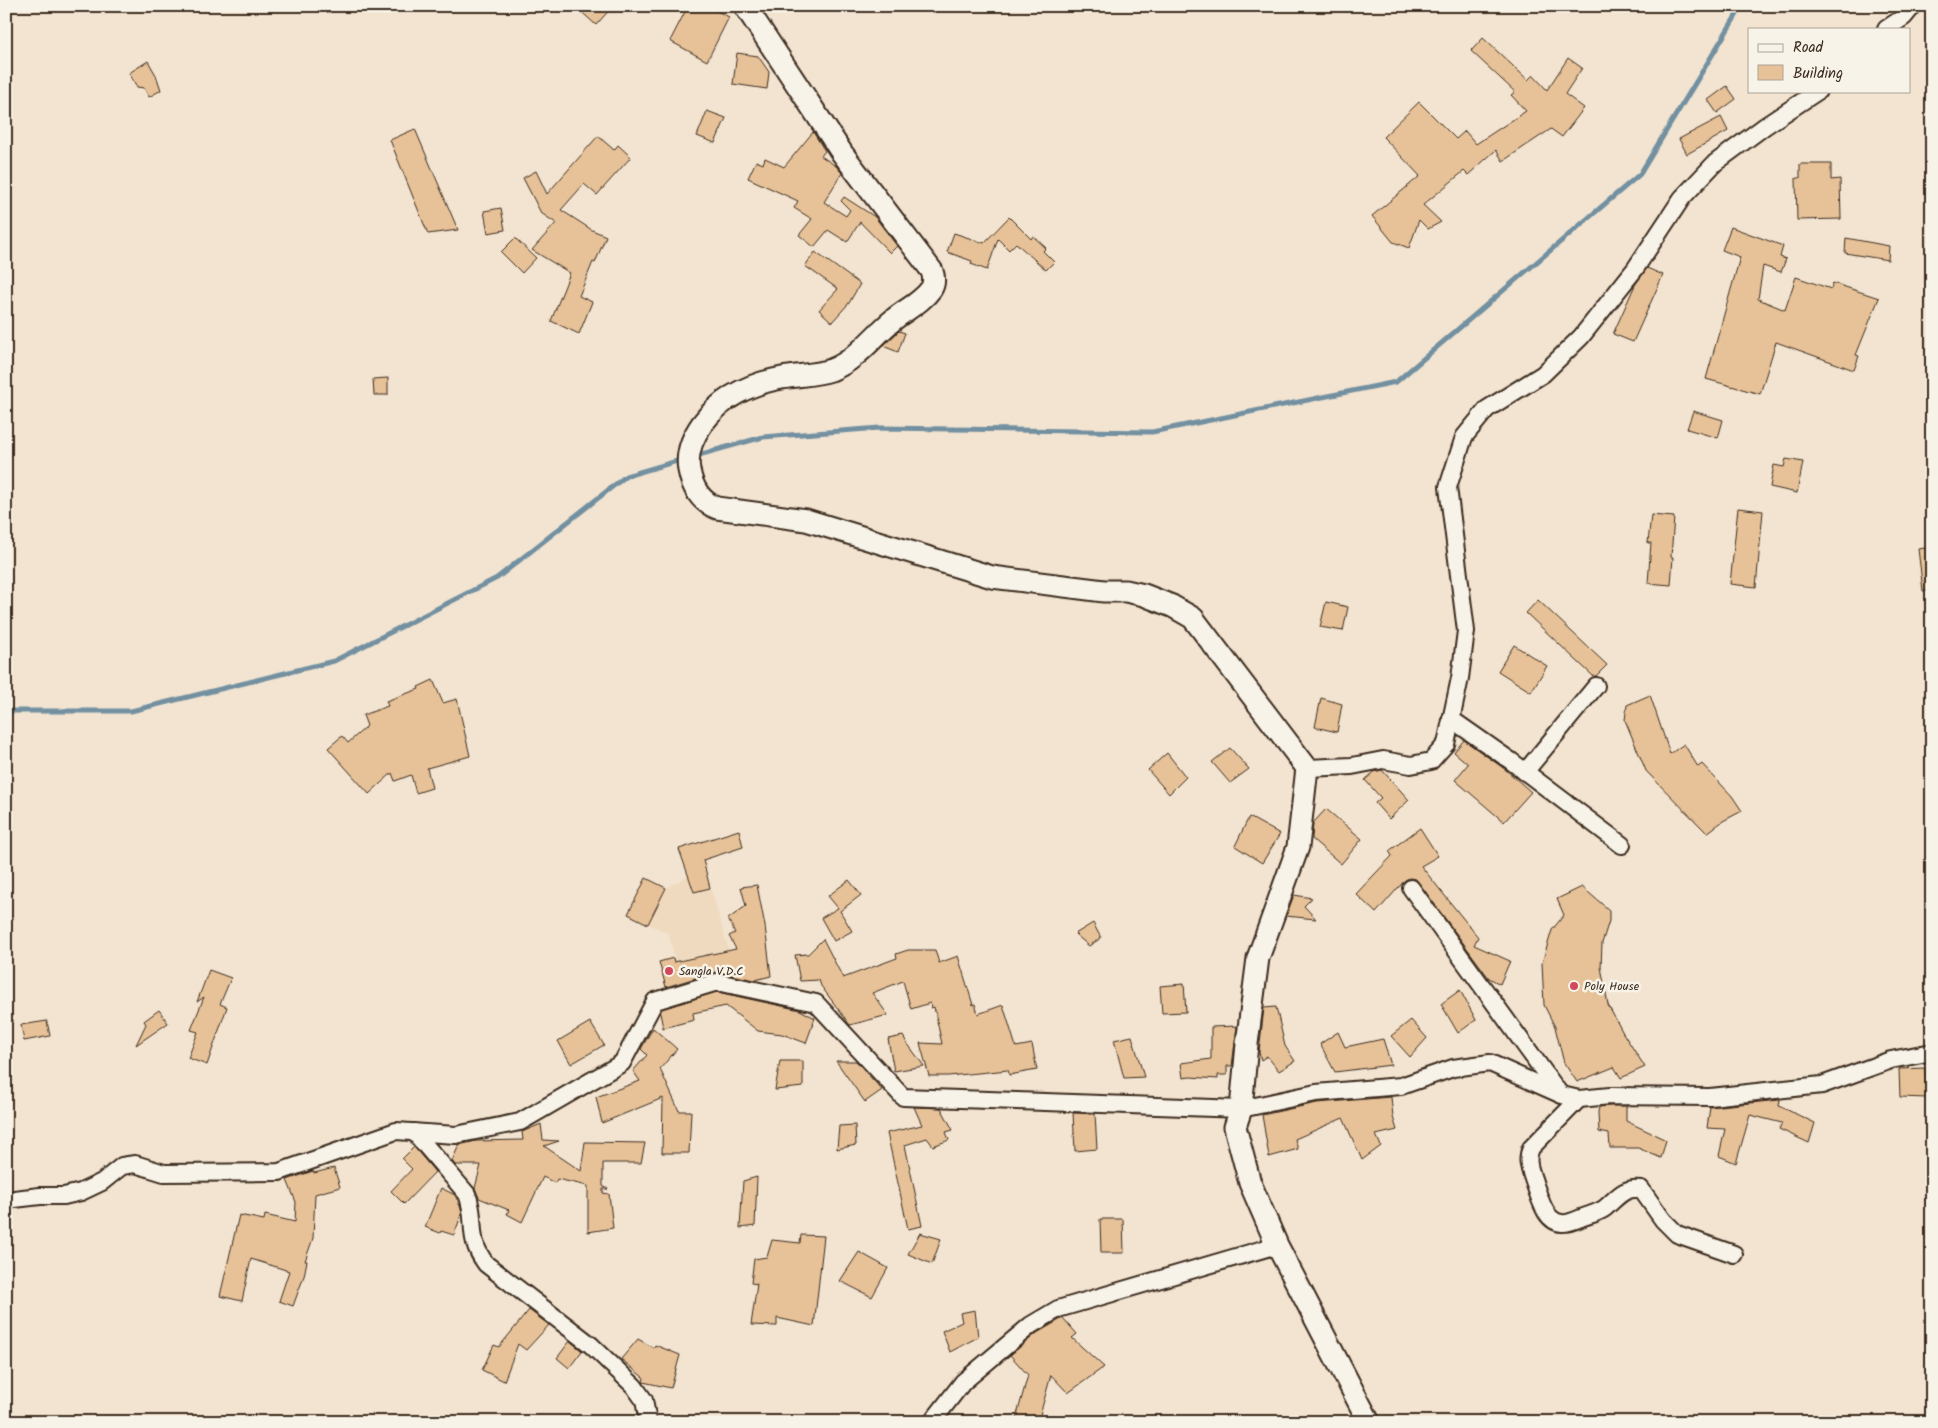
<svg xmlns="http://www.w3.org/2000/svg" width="1938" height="1428" font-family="Kalam,sans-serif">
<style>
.built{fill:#efdabf}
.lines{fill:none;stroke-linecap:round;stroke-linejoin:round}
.stream{stroke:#7390a1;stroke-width:5}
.building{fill:#e7c298;stroke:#3b2a1e}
.minor-casing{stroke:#3b2a1e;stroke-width:20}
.tertiary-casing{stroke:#3b2a1e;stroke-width:25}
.minor{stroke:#f7f3e8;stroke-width:16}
.tertiary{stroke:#f7f3e8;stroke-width:21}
.poi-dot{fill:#d1495b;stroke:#f7f3e8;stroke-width:2}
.labels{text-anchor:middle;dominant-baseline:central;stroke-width:5;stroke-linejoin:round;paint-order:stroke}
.poi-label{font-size:12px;fill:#3b2a1e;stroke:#f7f3e8;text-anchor:start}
</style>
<rect width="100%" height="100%" fill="#f2e4d0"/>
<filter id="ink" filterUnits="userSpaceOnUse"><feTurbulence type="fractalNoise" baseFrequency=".02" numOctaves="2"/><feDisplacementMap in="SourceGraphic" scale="10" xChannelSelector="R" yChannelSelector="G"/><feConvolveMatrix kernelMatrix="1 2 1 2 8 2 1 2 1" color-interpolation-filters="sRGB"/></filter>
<g filter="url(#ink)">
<polygon class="built" points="701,869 707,876 729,951 733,972 680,983 669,934 628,914 646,878 666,888"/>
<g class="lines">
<g class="stream">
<polyline points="695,456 763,437 880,428 1152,432 1396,382 1640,174 1742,6"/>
<polyline points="6,711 131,711 334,661 497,578 626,476 684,459"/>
</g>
</g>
<g class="building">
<polygon points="575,6 613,6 596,25"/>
<polygon points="688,6 719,6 717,11 729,17 707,61 670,41"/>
<polygon points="1483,38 1528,80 1533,75 1547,90 1568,58 1582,68 1565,94 1584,108 1562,137 1551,129 1503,161 1496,150 1468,175 1464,171 1423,205 1441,222 1428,229 1419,220 1409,248 1393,242 1372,216 1420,176 1383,137 1419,102 1456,139 1465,131 1476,144 1526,111 1511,95 1515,92 1471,51"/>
<polygon points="737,53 758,56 769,72 767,89 733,84"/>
<polygon points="148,61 156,75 161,90 149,97 144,88 137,87 129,73"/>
<polygon points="1727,86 1736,99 1717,113 1708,100"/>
<polygon points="707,111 726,118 715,143 697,136"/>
<polygon points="1721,117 1728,131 1687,154 1679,139"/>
<polygon points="415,129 458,230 428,234 390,140"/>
<polygon points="813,132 825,151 821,156 836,166 842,173 824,202 846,216 850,210 841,201 844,197 875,217 897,246 890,253 860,222 847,242 828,230 814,247 799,235 812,219 794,208 798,201 748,178 756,161 763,164 765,158 784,167"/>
<polygon points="598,136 614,150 618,145 631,157 597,195 584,184 561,210 592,230 606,236 595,263 593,262 579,296 592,302 579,334 551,321 570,273 532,250 556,223 541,213 523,178 536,171 547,194"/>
<polygon points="1800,164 1831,164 1831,180 1840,179 1841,219 1797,220 1796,178 1800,178"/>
<polygon points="501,208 505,230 488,233 484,211"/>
<polygon points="1009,217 1031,239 1033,236 1046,248 1043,251 1054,262 1046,270 1016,243 1009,250 998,239 987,270 971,264 972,261 947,252 954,233 984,243"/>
<polygon points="1731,227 1783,246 1780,257 1786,259 1781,272 1763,266 1758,299 1785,310 1796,277 1831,289 1833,283 1879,298 1856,355 1859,356 1854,370 1776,342 1760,394 1706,379 1740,257 1722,250"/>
<polygon points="515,238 536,258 522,273 501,252"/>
<polygon points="1846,238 1889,246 1888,260 1845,253"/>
<polygon points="815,252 860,284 849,303 832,322 819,310 838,289 805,266"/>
<polygon points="1647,268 1663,275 1633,342 1613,334 1635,285"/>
<polygon points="899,331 905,333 898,352 883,346"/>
<polygon points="388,378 388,395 374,395 373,379"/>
<polygon points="1693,411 1723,420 1718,438 1687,429"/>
<polygon points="1786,459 1803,462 1797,493 1770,487 1774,465 1784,467"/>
<polygon points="1738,508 1763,511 1756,587 1730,584"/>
<polygon points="1651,515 1674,517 1671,557 1673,557 1671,585 1648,583 1651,543 1648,543"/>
<polygon points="1932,547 1932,591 1923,591 1918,549"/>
<polygon points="1538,600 1607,665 1596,676 1593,676 1526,613"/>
<polygon points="1326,602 1348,607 1343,631 1320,627"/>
<polygon points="1514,645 1547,666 1531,692 1498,671"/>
<polygon points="433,680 443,703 457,699 470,756 427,768 432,788 416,793 411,775 395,781 392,773 369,794 328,748 342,736 348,743 367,726 363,715 388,706 386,701 419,689 418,687"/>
<polygon points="1650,695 1670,754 1684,744 1698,767 1702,764 1732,796 1742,811 1723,821 1707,833 1646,771 1625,720 1627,705"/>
<polygon points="1321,698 1342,704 1337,732 1315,727"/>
<polygon points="1464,740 1506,770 1531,792 1504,822 1455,780 1468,764 1454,752"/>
<polygon points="1230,748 1249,769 1230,783 1212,762"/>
<polygon points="1167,753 1186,777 1169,794 1148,770"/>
<polygon points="1382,770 1409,800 1389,819 1375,803 1381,798 1365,780 1374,772"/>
<polygon points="1326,809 1362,839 1341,864 1312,839 1313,823"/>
<polygon points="1249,817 1280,834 1262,863 1235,846"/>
<polygon points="1420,828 1438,856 1421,866 1478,937 1474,945 1510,961 1500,984 1489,978 1416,879 1409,878 1405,880 1376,913 1356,894 1392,856 1389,851"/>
<polygon points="739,830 743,847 703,860 710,888 694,892 679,849"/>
<polygon points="646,878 666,888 648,924 628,914"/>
<polygon points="849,880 861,895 840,911 852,931 834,941 821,918 838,908 828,896"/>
<polygon points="757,885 765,926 771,976 755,980 715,972 666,987 659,962 673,958 674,962 736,949 729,936 735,933 728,919 746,906 741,887"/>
<polygon points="1582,887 1609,910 1609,921 1602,943 1601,967 1608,1005 1623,1033 1645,1067 1621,1078 1614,1067 1577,1082 1564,1063 1555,1027 1544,1005 1542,963 1552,930 1564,915 1557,899"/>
<polygon points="1294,895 1312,898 1304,906 1316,919 1286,916"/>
<polygon points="1093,923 1101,938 1089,946 1075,934"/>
<polygon points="823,939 843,978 897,958 896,954 908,950 935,950 939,963 958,956 973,1005 975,1004 978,1014 1003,1005 1016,1047 1032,1044 1037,1070 1009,1075 1008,1070 948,1076 929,1076 920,1043 942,1044 934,1007 931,1008 930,1003 911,1009 903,981 872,993 888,1015 850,1025 821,986 819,980 800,981 795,955 808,954"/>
<polygon points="209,970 231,978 220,1004 227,1007 207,1065 188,1058 198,1032 191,1030 204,997 197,1002"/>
<polygon points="1184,984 1186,1012 1162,1013 1160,986"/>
<polygon points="1460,990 1476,1020 1458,1033 1441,1004"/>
<polygon points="717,992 800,1010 815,1018 806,1043 782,1034 758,1031 726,1006 693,1013 694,1020 663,1028 660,1013 662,1009"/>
<polygon points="1276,1007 1285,1046 1295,1061 1279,1071 1267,1056 1261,1060 1259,1052 1264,1008"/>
<polygon points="159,1010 168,1023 136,1045 146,1024 144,1021"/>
<polygon points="1411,1020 1427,1038 1410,1057 1391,1036"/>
<polygon points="47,1021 50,1036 24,1041 21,1025"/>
<polygon points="590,1022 604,1045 571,1064 558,1041"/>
<polygon points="1237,1026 1232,1066 1227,1066 1227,1075 1218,1075 1218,1079 1190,1077 1183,1078 1181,1063 1211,1059 1211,1027"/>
<polygon points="653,1028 677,1049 660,1069 679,1111 691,1111 689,1153 662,1153 663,1098 602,1123 596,1097 640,1081 633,1071 647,1055 641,1049"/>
<polygon points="1338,1032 1345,1047 1383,1039 1391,1065 1335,1072 1320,1044"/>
<polygon points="903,1036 907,1043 924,1066 894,1071 888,1039"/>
<polygon points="1132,1036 1144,1077 1124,1078 1114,1040"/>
<polygon points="780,1061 803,1061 803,1087 775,1090"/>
<polygon points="836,1061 856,1061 882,1090 865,1102"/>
<polygon points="1925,1068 1927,1098 1900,1097 1899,1069"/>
<polygon points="1391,1097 1393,1117 1397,1130 1376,1135 1381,1146 1362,1160 1343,1118 1295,1139 1298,1149 1269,1157 1262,1115 1317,1103"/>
<polygon points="1780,1100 1779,1106 1815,1123 1809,1143 1779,1129 1782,1123 1750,1115 1736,1163 1719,1156 1725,1129 1707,1128 1710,1107"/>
<polygon points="1610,1106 1626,1106 1626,1121 1666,1140 1661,1158 1638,1148 1610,1148 1609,1134 1599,1132 1598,1112 1599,1107"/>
<polygon points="914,1107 941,1108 953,1130 946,1132 949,1140 933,1146 927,1138 905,1145 922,1226 908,1229 887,1133 922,1125"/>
<polygon points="1073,1113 1095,1114 1097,1149 1075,1151"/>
<polygon points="541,1124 543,1140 559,1141 544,1146 581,1171 585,1142 645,1143 641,1163 603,1163 603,1186 608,1189 603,1189 603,1193 609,1194 613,1228 588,1232 588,1186 557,1179 555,1183 543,1177 522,1222 507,1214 509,1210 479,1198 475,1188 481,1165 455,1165 452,1161 459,1145 476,1141 523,1140 522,1132"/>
<polygon points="855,1125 856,1145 837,1149 839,1126"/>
<polygon points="414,1147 435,1172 404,1204 391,1191 412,1169 402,1159"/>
<polygon points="334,1168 340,1187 315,1194 313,1238 305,1261 307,1261 304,1276 293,1306 279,1301 289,1271 251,1259 242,1301 220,1296 239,1215 264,1220 265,1215 295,1222 296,1202 287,1180 313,1171 314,1173"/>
<polygon points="757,1177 755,1226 740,1228 743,1181"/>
<polygon points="441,1188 455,1195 460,1206 462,1213 454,1235 441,1231 440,1233 425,1227"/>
<polygon points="1100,1219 1123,1219 1124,1253 1101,1253"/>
<polygon points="920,1233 941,1239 932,1264 908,1254"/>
<polygon points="801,1235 824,1236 814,1326 777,1318 777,1326 751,1325 757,1284 751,1283 754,1259 767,1257 772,1240 800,1243"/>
<polygon points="859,1252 888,1268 872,1297 840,1281"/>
<polygon points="529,1310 549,1325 526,1350 518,1344 504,1381 482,1370 494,1345 499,1347"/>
<polygon points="975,1310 978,1337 950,1352 942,1331 962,1322 960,1313"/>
<polygon points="1063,1318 1077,1334 1072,1338 1104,1367 1068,1393 1051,1375 1038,1422 1015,1422 1028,1375 1010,1355 1037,1333"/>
<polygon points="638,1339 654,1348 655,1345 680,1355 671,1388 643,1382 644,1378 621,1359"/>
<polygon points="570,1341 582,1351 569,1368 557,1358"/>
</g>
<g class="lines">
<defs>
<g id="minor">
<polyline points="1886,29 1904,17 1913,6"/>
<polyline points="1451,719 1511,761 1622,845"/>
<polyline points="1307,768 1352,766 1383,760 1411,765 1431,761 1446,744 1460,678 1466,631 1448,487 1464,437 1487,409 1543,374 1581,337 1635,269 1682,198 1715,163 1765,126 1818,91"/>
<polyline points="1525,772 1596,686"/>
<polyline points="1411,888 1560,1094"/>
<path d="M1579 1099 1531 1148C1525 1161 1531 1172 1535 1185 1540 1198 1545 1222 1562 1223 1567 1224 1576 1220 1581 1218 1588 1215 1599 1213 1605 1208 1617 1198 1623 1187 1641 1189L1663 1220 1677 1234 1734 1254"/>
<path d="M414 1132 467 1194C478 1221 465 1236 486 1264L591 1345 634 1386 644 1400 648 1422"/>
<polyline points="6,1200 40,1196 64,1196 81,1192 102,1182 122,1166 135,1164 164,1173 279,1172 396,1131 456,1135 520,1122 622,1063 655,1001 717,982 816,1003 903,1097 1241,1109 1316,1093 1401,1086 1453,1068 1490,1063 1562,1095 1579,1099 1610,1096 1710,1097 1822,1085 1891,1060 1932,1052"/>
<polyline points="932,1422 963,1382 1031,1325 1058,1309 1277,1245"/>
</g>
<path id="tertiary" d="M745 6 842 153 932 271C934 277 935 283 931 289 921 303 906 309 893 320 872 337 857 360 831 370 816 375 798 375 782 378 749 384 722 397 702 424 692 438 686 453 689 470 692 487 701 502 717 508L806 520 992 577 1104 591H1126L1144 595 1172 606 1193 618 1307 768 1298 847 1258 958 1247 1044 1241 1109 1235 1127 1250 1183 1277 1245 1369 1422"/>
</defs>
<use href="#minor" class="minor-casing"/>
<use href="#tertiary" class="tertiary-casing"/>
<use href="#minor" class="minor"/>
<use href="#tertiary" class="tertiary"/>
</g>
</g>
<g class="poi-dot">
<circle cx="669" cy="971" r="5"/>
<circle cx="1574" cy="986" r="5"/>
</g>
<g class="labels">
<g class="poi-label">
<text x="679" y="971">Sangla V.D.C</text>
<text x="1584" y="986">Poly House</text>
</g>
</g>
<rect width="1938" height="1428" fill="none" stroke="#f7f3e8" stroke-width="25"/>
<rect x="12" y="12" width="1913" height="1403" fill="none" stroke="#3b2a1e" stroke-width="2" filter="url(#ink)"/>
<rect x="1748" y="28" width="162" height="65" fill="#f7f3e8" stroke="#aca397"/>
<rect x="1758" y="44" width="25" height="8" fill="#f7f3e8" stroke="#aca397"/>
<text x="1793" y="52" font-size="15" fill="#3b2a1e">Road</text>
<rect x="1758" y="65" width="25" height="15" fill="#e7c298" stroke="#aca397"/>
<text x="1793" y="78" font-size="15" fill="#3b2a1e">Building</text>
</svg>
